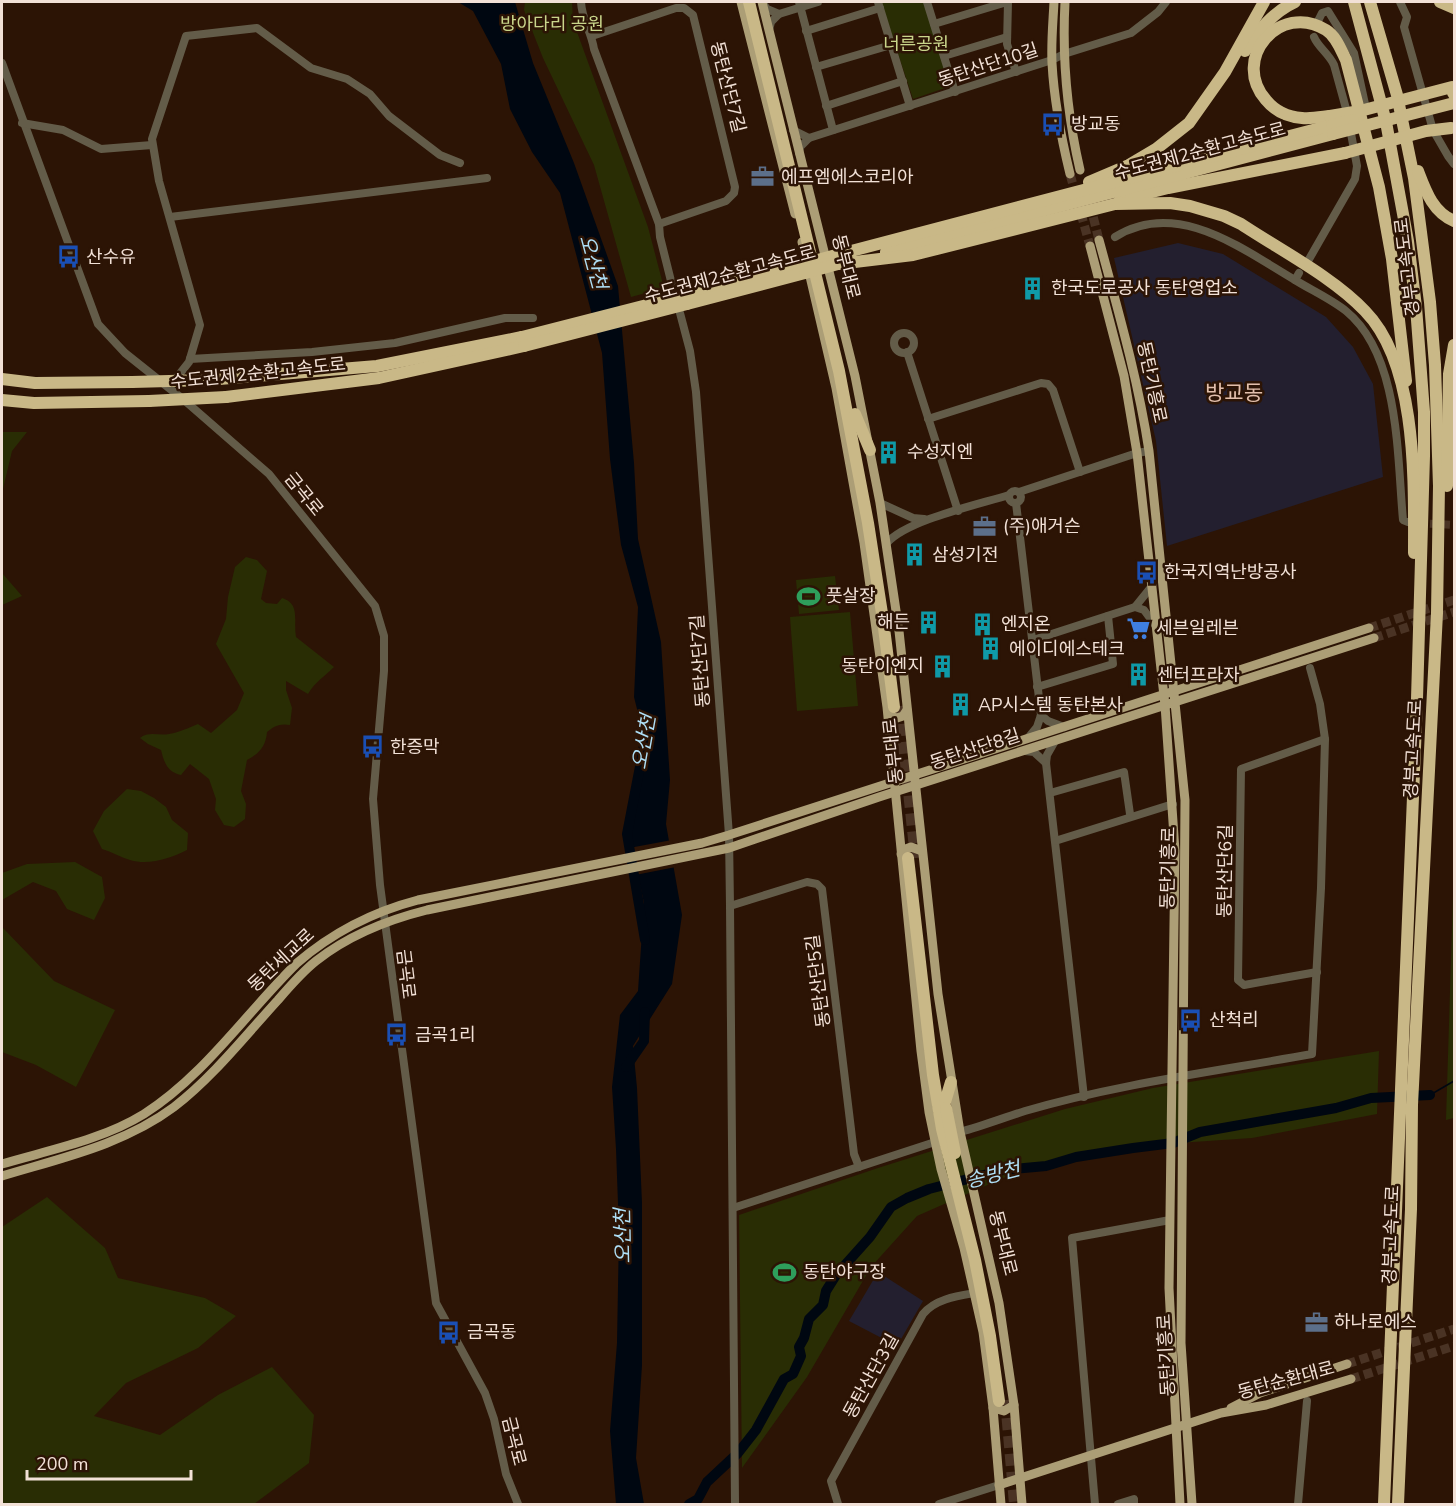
<svg xmlns="http://www.w3.org/2000/svg" width="1456" height="1506" font-family="'Nunito Sans','Noto Sans KR',sans-serif">
<style>
.industrial{fill:#231f2f}
.green{fill:#292d04}
.water{fill:#000711}
.pier{fill:#2c1405}
.lines{fill:none;stroke-linecap:round;stroke-linejoin:round}
.stream{stroke:#000711;stroke-width:1.5}
.river{stroke:#000711;stroke-width:10}
.minor-tunnel{stroke:#4a3324;stroke-width:8;stroke-dasharray:8 4;stroke-linecap:butt}
.major-tunnel{stroke:#4a3324;stroke-width:9;stroke-dasharray:9 4.5;stroke-linecap:butt}
.highway-tunnel{stroke:#4a3324;stroke-width:12;stroke-dasharray:12 6;stroke-linecap:butt}
.minor{stroke:#635c49;stroke-width:8}
.major{stroke:#ac9e76;stroke-width:9}
.highway{stroke:#c9b887;stroke-width:12}
.highway-bridge{stroke:#c9b887;stroke-width:12}
.labels{text-anchor:middle;dominant-baseline:central;stroke-width:5;stroke-linejoin:round;paint-order:stroke}
.park-label{font-size:18px;fill:#c9d58b;stroke:#2c1405}
.street-label{font-size:18px;fill:#f2e1d7;stroke:#2c1405}
.poi-label{font-size:18px;fill:#f2e1d7;stroke:#2c1405;text-anchor:start}
.water-label{font-size:20px;font-style:italic;fill:#aedef5;stroke:#2c1405}
.quarter-label{font-size:21px;fill:#e2bfac;stroke:#2c1405}
</style>
<rect width="100%" height="100%" fill="#2c1405"/>
<g class="industrial">
<polygon points="1178,243 1223,254 1326,317 1353,347 1373,384 1383,477 1167,546 1156,441 1114,258"/>
<polygon points="878,1272 923,1301 897,1346 849,1321"/>
</g>
<g class="green">
<polygon points="525,2 572,2 573,21 648,227 664,288 631,297 594,165 543,58 524,10"/>
<polygon points="881,2 924,2 951,86 913,99"/>
<polygon points="2,432 27,432 12,451 2,493"/>
<path d="M246 557 257 560 267 571 261 599 266 603 277 604 282 598C301 604 293 620 296 637L334 667C323 678 316 681 308 694L286 681V690L292 708 290 725C280 723 274 726 267 732 266 746 259 754 247 760L241 791 246 804 245 819 234 827 224 825 215 810 216 799 209 779 190 764 181 775C167 772 164 762 161 750L148 744 140 738C148 731 159 736 169 734 180 732 188 728 198 724L211 733 237 710 244 693 216 644 226 619 228 597 235 567Z"/>
<polygon points="2,573 22,596 2,605"/>
<polygon points="835,576 839,610 799,614 796,580"/>
<polygon points="850,612 858,706 797,711 790,617"/>
<path d="M127 789 141 791 154 798 166 807 172 820 188 833 187 850C171 858 149 866 130 860 120 857 112 852 102 849L93 831 104 811Z"/>
<polygon points="75,862 102,877 105,898 94,920 67,909 56,891 33,882 2,900 2,873 27,864"/>
<polygon points="1454,862 1454,1118 1446,1120"/>
<polygon points="2,927 54,981 115,1010 76,1087 36,1065 2,1052"/>
<polygon points="1379,1051 1377,1114 1252,1138 1163,1144 1028,1167 917,1216 871,1267 807,1377 742,1468 739,1215 878,1168 1065,1109 1153,1088"/>
<polygon points="47,1197 105,1248 118,1278 205,1298 236,1316 198,1348 126,1383 94,1416 160,1435 218,1395 272,1367 314,1415 309,1463 254,1504 2,1504 2,1227"/>
</g>
<polygon class="water" points="458,2 515,2 533,63 574,163 618,286 634,463 638,539 661,642 670,780 666,824 682,915 672,984 633,1046 637,1088 642,1203 642,1365 636,1458 644,1504 616,1504 610,1431 617,1343 619,1231 616,1149 612,1087 620,1015 638,991 644,903 630,837 645,741 634,697 638,607 621,545 610,459 602,353 560,193 532,152 510,109 501,64 473,11"/>
<polygon class="pier" points="672,840 676,867 635,875 629,848"/>
<g class="lines">
<polyline class="stream" points="1430,1095 1454,1081"/>
<g class="river">
<polyline points="645,940 627,834 648,725"/>
<polyline points="626,1067 644,1041 645,1012"/>
<polyline points="689,1504 698,1499 707,1482 738,1453 756,1430 784,1379 793,1374 801,1356 799,1347 804,1338 809,1319 823,1305 826,1291 836,1275 870,1237 891,1207 907,1198 929,1189 1003,1170 1046,1166 1076,1157 1133,1148 1173,1143 1200,1132 1336,1108 1371,1098 1430,1095"/>
</g>
<polyline class="minor-tunnel" points="1418,523 1454,525"/>
<g class="major-tunnel">
<polyline points="1070,174 1090,246"/>
<polyline points="1090,204 1099,240"/>
<polyline points="1369,628 1454,600"/>
<polyline points="1374,638 1454,612"/>
<polyline points="1347,1364 1454,1329"/>
<polyline points="1351,1379 1454,1346"/>
</g>
<g class="highway-tunnel">
<polyline points="900,706 916,858"/>
<polyline points="1006,1400 1015,1504"/>
</g>
<g class="minor">
<path d="M581 2C582 21 591 30 594 49L659 224 660 237 672 285"/>
<polyline points="762,2 767,9 779,14 771,22 769,30"/>
<polyline points="799,2 833,130"/>
<polyline points="878,2 910,106"/>
<polyline points="927,2 955,92"/>
<polyline points="1008,2 1007,44 1016,72"/>
<polyline points="1400,2 1407,17 1404,27 1433,130 1448,156 1454,164"/>
<polyline points="779,14 818,2"/>
<polyline points="1317,23 1322,13 1328,11 1354,53 1365,104"/>
<polyline points="934,24 1007,2"/>
<polyline points="806,31 880,8"/>
<polyline points="592,36 676,8 684,8 693,15 735,187 734,193 726,201 659,224"/>
<path d="M1314 37C1318 47 1329 54 1334 65L1348 116"/>
<polyline points="944,56 1007,37"/>
<polyline points="2,63 98,324 125,353 184,400 269,474 375,606 384,636 384,671 373,799 380,885 436,1303 485,1393 494,1419 506,1474 518,1504"/>
<polyline points="816,67 891,45"/>
<polyline points="826,106 903,81"/>
<polyline points="22,123 63,130 101,149 152,145"/>
<polyline points="793,130 809,138 800,147 799,153"/>
<polyline points="809,138 1052,60 1064,54 1131,33 1158,12 1166,2"/>
<polyline points="170,217 487,178"/>
<path d="M1115 237C1177 198 1242 249 1295 280"/>
<polyline points="1308,261 1355,179 1357,166 1350,128"/>
<path d="M1299 273 1295 280C1311 290 1331 299 1346 311 1400 355 1397 456 1403 520L1408 522"/>
<polyline points="680,313 690,351 696,392 729,835 730,906"/>
<circle cx="904" cy="343" r="10"/>
<polyline points="907,352 958,511"/>
<polyline points="190,359 312,352 395,343 505,318 533,318"/>
<polyline points="174,381 189,362 200,325 159,181 152,139 186,36 257,28 311,68 347,79 370,94 389,116 440,155 460,163"/>
<polyline points="928,419 1041,383 1048,384 1053,390 1080,472"/>
<circle cx="1015" cy="497" r="6"/>
<polyline points="1019,492 1137,453 1149,451"/>
<polyline points="880,503 913,518 924,519"/>
<polyline points="1016,503 1041,715 1037,727 1028,738"/>
<path d="M887 543C907 520 977 505 1009 495"/>
<polyline points="1135,607 1144,610 1155,625"/>
<polyline points="1033,640 1135,607 1152,586"/>
<polyline points="1037,687 1113,664 1108,616"/>
<polyline points="1041,715 1048,721 1064,727"/>
<polyline points="1055,741 1047,755 1046,763 1084,1097"/>
<polyline points="1025,751 1034,752 1046,763"/>
<polyline points="1050,793 1124,772 1130,814"/>
<polyline points="1055,841 1173,804"/>
<polyline points="1317,972 1244,985 1238,980 1241,769 1325,739"/>
<path d="M960 1132C982 1126 1003 1118 1025 1111 1117 1084 1218 1071 1312 1054L1321 888 1325 739 1320 704 1310 668"/>
<polyline points="733,1208 935,1142"/>
<polyline points="735,1504 730,906 807,882 817,884 822,889 854,1154 859,1167"/>
<path d="M838 1504 831 1481 923 1314C935 1299 957 1296 975 1293"/>
<polyline points="939,1504 999,1485"/>
<polyline points="1095,1504 1072,1238 1170,1220"/>
<polyline points="1118,1504 1134,1499 1134,1504"/>
<polyline points="1298,1504 1307,1401"/>
</g>
<g class="major">
<polyline points="741,2 795,214"/>
<polyline points="762,2 855,376 880,503 899,631 938,994 960,1132 999,1303 1014,1405 1022,1504"/>
<path d="M1054 2C1053 22 1051 42 1052 63 1054 100 1061 137 1070 174"/>
<path d="M1065 2C1062 59 1067 114 1080 170"/>
<path d="M1099 240C1118 310 1138 379 1149 451L1185 800 1181 1343 1192 1504"/>
<polyline points="802,242 836,388 864,543 887,707 921,1051 929,1112 941,1169 964,1248 983,1332 993,1408 1001,1504"/>
<polyline points="1090,246 1124,376 1137,453 1165,705 1175,851 1169,1288 1180,1504"/>
<polyline points="888,710 890,716 897,718 903,716 907,710"/>
<polyline points="901,854 903,850 911,847 922,851"/>
<path d="M2 1164C49 1150 102 1140 144 1114 205 1075 246 1013 297 963 333 932 372 912 418 900L702 843 729 835 1369 628"/>
<path d="M2 1176C61 1158 123 1145 174 1107 213 1077 245 1036 278 1000 290 986 302 972 316 961 349 935 387 920 427 910L729 848 879 797 1374 638"/>
<polyline points="993,1408 1004,1411 1014,1405"/>
<polyline points="1231,1408 1260,1393 1347,1364"/>
<polyline points="999,1485 1221,1413 1266,1405 1351,1379"/>
</g>
<g class="highway">
<polyline points="749,2 839,371 868,523 883,620 894,707"/>
<polyline points="1354,2 1386,122 1408,241 1416,307 1424,412 1424,456 1417,699 1384,1504"/>
<polyline points="1370,2 1397,95 1414,178 1430,302 1435,365 1439,486 1437,613 1412,1105 1411,1209 1398,1504"/>
<polyline points="1440,2 1454,8"/>
<path d="M1245 51C1258 31 1273 12 1295 2"/>
<polyline points="1453,93 1454,93"/>
<path d="M1330 116C1321 117 1311 119 1302 118 1287 117 1275 111 1266 100 1230 59 1280 1 1326 30 1336 36 1341 50 1346 60L1379 187 1392 259 1406 381"/>
<path d="M1418 171C1426 192 1433 212 1454 221"/>
<polyline points="1089,182 1129,165 1156,149 1189,123 1225,72 1264,2"/>
<polyline points="1120,200 1168,188 1345,153"/>
<polyline points="886,252 1333,134"/>
<polyline points="836,255 1332,125"/>
<path d="M838 264 913 255 1115 204 1170 203 1190 206 1224 216 1241 224C1280 250 1333 277 1365 311 1418 365 1414 483 1414 553"/>
<polyline points="686,295 803,264"/>
<polyline points="687,304 805,273"/>
<polyline points="2,379 35,383 132,382"/>
<polyline points="207,380 377,366 522,337"/>
<polyline points="226,397 379,378 524,346"/>
<polyline points="2,400 34,403 149,401"/>
<polyline points="855,414 870,450"/>
<polyline points="1447,486 1449,374 1454,345"/>
<polyline points="908,858 933,1075 942,1129 975,1260 990,1336 999,1401"/>
<polyline points="945,1102 951,1082"/>
<polyline points="946,1108 955,1153"/>
</g>
<g class="highway-bridge">
<polyline points="1330,116 1360,111 1452,87"/>
<polyline points="1332,125 1353,120"/>
<polyline points="1333,134 1454,103"/>
<polyline points="1345,153 1426,131 1451,128"/>
<polyline points="803,264 836,255"/>
<polyline points="805,273 838,264"/>
<polyline points="522,337 686,295"/>
<polyline points="524,346 687,304"/>
<polyline points="132,382 207,380"/>
<polyline points="149,401 226,397"/>
</g>
</g>
<defs>
<symbol id="bus-bare" viewBox="-9 -9 18 18"><path d="M-5-6H5V4H4V6H2V4H-2V6H-4V4H-5ZM-3.5-4V0h7V-4ZM-3.5 1.2v1.5H-2V1.2ZM2 1.2v1.5H3.5V1.2Z" fill="#1a4fb4" stroke="#2c1405" stroke-width="2.5" paint-order="stroke"/></symbol>
<symbol id="office-bare" viewBox="-9 -9 18 18"><path d="M-6-3h4V-5.5h4V-3h4V5H-6ZM-1-4.5V-3h2v-1.5ZM-6 0V1H6V0Z" fill="#5c6f8a" stroke="#2c1405" stroke-width="2.5" paint-order="stroke"/></symbol>
<symbol id="building-bare" viewBox="-9 -9 18 18"><path d="M-4-6H4V6H1V3H-1V6H-4ZM-2.5-4.3h1.7v1.8h-1.7ZM.8-4.3h1.7v1.8H.8ZM-2.5-1h1.7V.8h-1.7ZM.8-1h1.7V.8H.8Z" fill="#0f9aa8" stroke="#2c1405" stroke-width="2.5" paint-order="stroke"/></symbol>
<symbol id="stadium-bare" viewBox="-9 -9 18 18"><path d="M0-5a6.5 5 0 1 0 0 10a6.5 5 0 1 0 0-10ZM-3.5-1.8h7v3.6h-7Z" fill="#2e9e5b" stroke="#2c1405" stroke-width="2.5" paint-order="stroke"/></symbol>
<symbol id="supermarket-bare" viewBox="-9 -9 18 18"><path d="M-6-5.5h2.5l.6 2H6L4.5 2H-2.5L-4.4-4H-6ZM-1.5 3.2a1.3 1.3 0 1 0 .1 0ZM3 3.2a1.3 1.3 0 1 0 .1 0Z" fill="#3f7fe0" stroke="#2c1405" stroke-width="2.5" paint-order="stroke"/></symbol>
</defs>
<g fill-rule="evenodd">
<use href="#bus-bare" x="1036" y="108" width="33" height="33"/>
<use href="#office-bare" x="746" y="160" width="33" height="33"/>
<use href="#bus-bare" x="52" y="240" width="33" height="33"/>
<use href="#building-bare" x="1016" y="272" width="33" height="33"/>
<use href="#building-bare" x="872" y="436" width="33" height="33"/>
<use href="#office-bare" x="968" y="510" width="33" height="33"/>
<use href="#building-bare" x="898" y="538" width="33" height="33"/>
<use href="#bus-bare" x="1130" y="556" width="33" height="33"/>
<use href="#stadium-bare" x="792" y="580" width="33" height="33"/>
<use href="#building-bare" x="912" y="606" width="33" height="33"/>
<use href="#building-bare" x="966" y="608" width="33" height="33"/>
<use href="#supermarket-bare" x="1122" y="612" width="33" height="33"/>
<use href="#building-bare" x="974" y="632" width="33" height="33"/>
<use href="#building-bare" x="926" y="650" width="33" height="33"/>
<use href="#building-bare" x="1122" y="658" width="33" height="33"/>
<use href="#building-bare" x="944" y="688" width="33" height="33"/>
<use href="#bus-bare" x="356" y="730" width="33" height="33"/>
<use href="#bus-bare" x="1174" y="1004" width="33" height="33"/>
<use href="#bus-bare" x="380" y="1018" width="33" height="33"/>
<use href="#stadium-bare" x="768" y="1256" width="33" height="33"/>
<use href="#office-bare" x="1300" y="1306" width="33" height="33"/>
<use href="#bus-bare" x="432" y="1316" width="33" height="33"/>
</g>
<g class="labels">
<g class="park-label">
<text x="552" y="24">방아다리 공원</text>
<text x="916" y="44">너른공원</text>
</g>
<g class="street-label">
<text transform="translate(988 65) rotate(-18)">동탄산단10길</text>
<text transform="translate(728 87) rotate(76)">동탄산단7길</text>
<text transform="translate(1200 151) rotate(-15)">수도권제2순환고속도로</text>
<text transform="translate(846 267) rotate(76)">동부대로</text>
<text transform="translate(1407 267) rotate(-97)">경부고속도로</text>
<text transform="translate(730 274) rotate(-15)">수도권제2순환고속도로</text>
<text transform="translate(258 373) rotate(-6)">수도권제2순환고속도로</text>
<text transform="translate(1152 382) rotate(78)">동탄기흥로</text>
<text transform="translate(304 494) rotate(51)">금곡로</text>
<text transform="translate(700 661) rotate(-94)">동탄산단7길</text>
<text transform="translate(975 749) rotate(-18)">동탄산단8길</text>
<text transform="translate(1413 749) rotate(-87)">경부고속도로</text>
<text transform="translate(893 751) rotate(-96)">동부대로</text>
<text transform="translate(1168 868) rotate(-89)">동탄기흥로</text>
<text transform="translate(1225 871) rotate(-89)">동탄산단6길</text>
<text transform="translate(281 960) rotate(-43)">동탄세교로</text>
<text transform="translate(406 974) rotate(83)">금곡로</text>
<text transform="translate(818 981) rotate(-97)">동탄산단5길</text>
<text transform="translate(1391 1235) rotate(-88)">경부고속도로</text>
<text transform="translate(1003 1243) rotate(76)">동부대로</text>
<text transform="translate(1166 1355) rotate(-93)">동탄기흥로</text>
<text transform="translate(871 1376) rotate(-61)">동탄산단3길</text>
<text transform="translate(1286 1380) rotate(-15)">동탄순환대로</text>
<text transform="translate(514 1441) rotate(76)">금곡로</text>
</g>
<g class="poi-label">
<text x="1071" y="124">방교동</text>
<text x="781" y="177">에프엠에스코리아</text>
<text x="86" y="257">산수유</text>
<text x="1051" y="288">한국도로공사 동탄영업소</text>
<text x="907" y="452">수성지엔</text>
<text x="1003" y="526">(주)애거슨</text>
<text x="932" y="555">삼성기전</text>
<text x="1164" y="572">한국지역난방공사</text>
<text x="826" y="596">풋살장</text>
<text x="910" y="622" text-anchor="end">해든</text>
<text x="1001" y="624">엔지온</text>
<text x="1156" y="628">세븐일레븐</text>
<text x="1009" y="649">에이디에스테크</text>
<text x="924" y="666" text-anchor="end">동탄이엔지</text>
<text x="1157" y="675">센터프라자</text>
<text x="978" y="705">AP시스템 동탄본사</text>
<text x="390" y="747">한증막</text>
<text x="1209" y="1020">산척리</text>
<text x="415" y="1035">금곡1리</text>
<text x="803" y="1272">동탄야구장</text>
<text x="1334" y="1322">하나로에스</text>
<text x="467" y="1332">금곡동</text>
</g>
<g class="water-label">
<text transform="translate(593 262) rotate(75)">오산천</text>
<text transform="translate(644 742) rotate(-80)">오산천</text>
<text transform="translate(993 1175) rotate(-14)">송방천</text>
<text transform="translate(623 1236) rotate(-91)">오산천</text>
</g>
<g class="quarter-label">
<text x="1234" y="393">방교동</text>
</g>
</g>
<rect width="1456" height="1506" fill="none" stroke="#f2e1d7" stroke-width="6"/>
<path d="M27 1470v9h164v-9" fill="none" stroke="#f2e1d7" stroke-width="3"/>
<text x="36" y="1470" font-size="18" fill="#f2e1d7" stroke="#2c1405" stroke-width="4.5" paint-order="stroke">200 m</text>
</svg>
